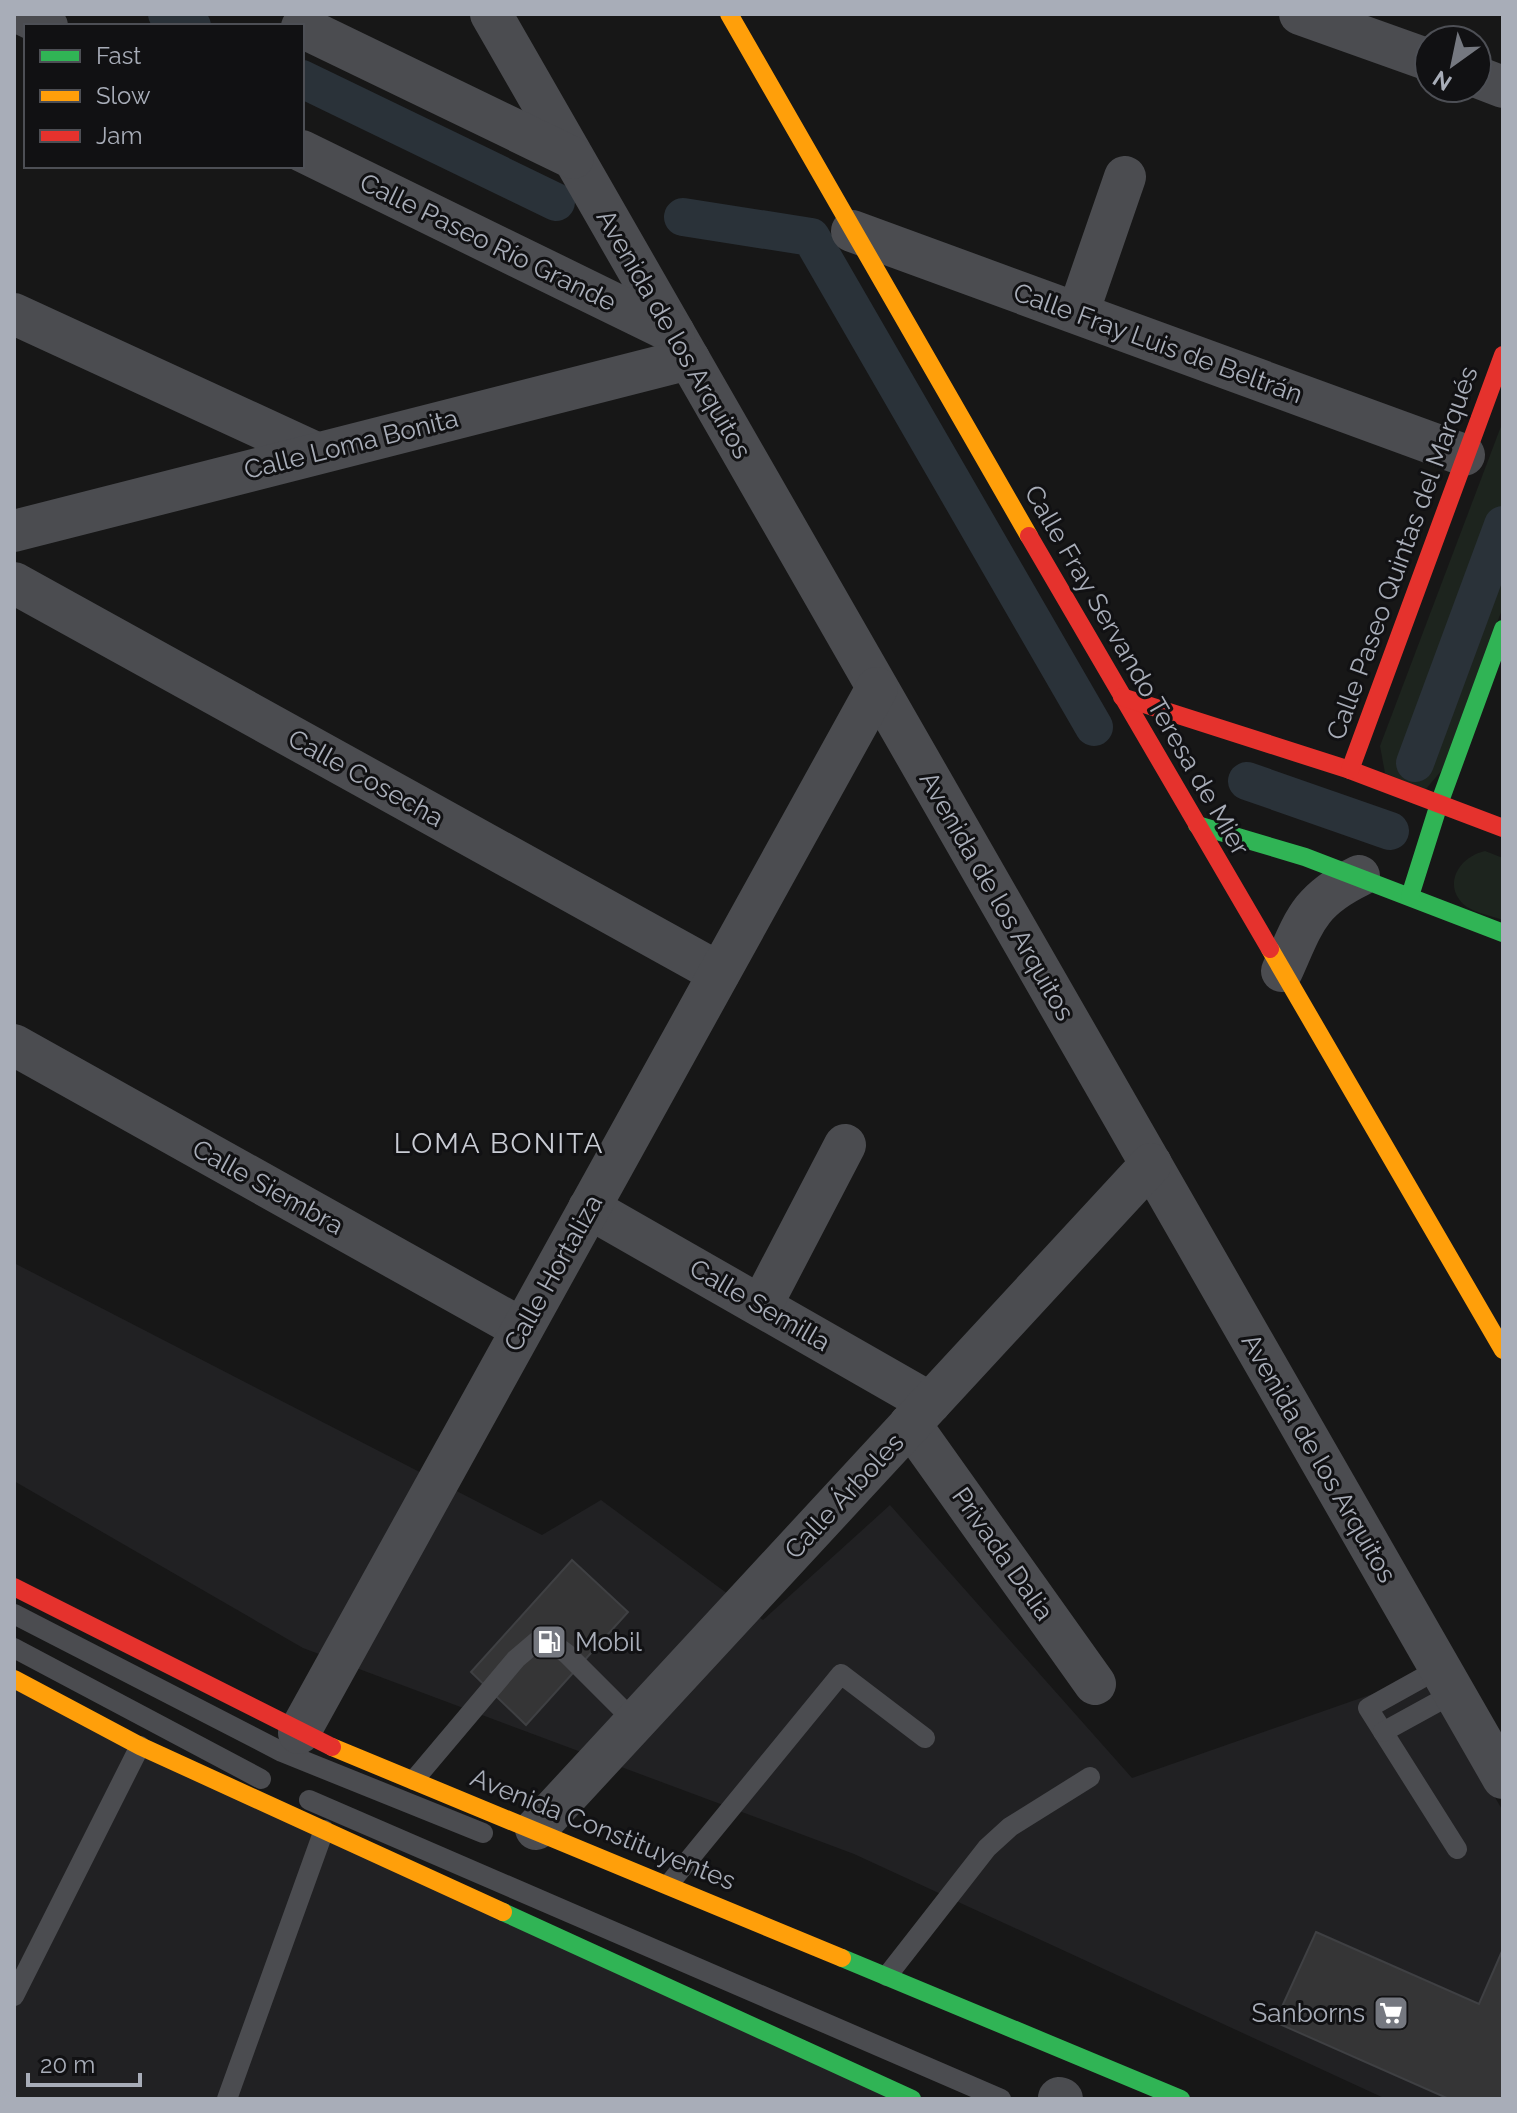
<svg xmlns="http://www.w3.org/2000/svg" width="1517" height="2113" font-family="Raleway,sans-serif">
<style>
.built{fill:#212123}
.green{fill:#1d241e}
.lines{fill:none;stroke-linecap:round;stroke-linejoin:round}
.canal{stroke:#2a3239;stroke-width:38}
.building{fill:#353536;stroke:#3f4043;stroke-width:2}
.lane{stroke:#4b4c50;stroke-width:20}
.street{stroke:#4b4c50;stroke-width:42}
.fast{stroke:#30b455;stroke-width:18}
.slow{stroke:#ff9f0a;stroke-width:18}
.jam{stroke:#e5322d;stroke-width:18}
.labels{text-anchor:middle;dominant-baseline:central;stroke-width:6;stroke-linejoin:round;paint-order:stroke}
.street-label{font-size:26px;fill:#a8adb8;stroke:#111113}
.poi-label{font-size:26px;fill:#a8adb8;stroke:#111113;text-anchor:start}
.neighbourhood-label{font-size:28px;letter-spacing:2px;fill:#c9ccd4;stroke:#111113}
</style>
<rect width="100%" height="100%" fill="#171717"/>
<g class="built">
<polygon points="14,1263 542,1535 601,1500 763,1620 890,1505 1132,1778 1424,1676 1503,1811 1503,2099 1386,2099 854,1854 303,1648 14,1481"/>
<polygon points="14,1679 912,2099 14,2099"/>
</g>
<g class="green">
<polygon points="1503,421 1503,607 1442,770 1425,790 1385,773 1380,746"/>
<path d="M1485 851 1503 858V920C1492 916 1476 913 1467 907 1441 887 1458 857 1485 851Z"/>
</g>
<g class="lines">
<g class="canal">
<polyline points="167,14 192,26"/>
<polyline points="302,79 556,202"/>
<polyline points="683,217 811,237 1094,727"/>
<polyline points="1415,763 1503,525"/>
<polyline points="1247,781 1390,831"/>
</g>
</g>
<g class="building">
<polygon points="572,1560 628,1612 526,1725 471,1672"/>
<polygon points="1316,1932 1479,2004 1503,1949 1503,2099 1449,2099 1275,2022"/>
</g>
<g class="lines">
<g class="lane">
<polyline points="14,1614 282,1752 483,1833"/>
<polyline points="14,1648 261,1779"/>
<polyline points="1440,1668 1368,1708 1457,1849"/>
<polyline points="1383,1732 1454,1693"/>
<polyline points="414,1780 516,1659 543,1636 567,1654 635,1722"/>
<polyline points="309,1800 1001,2099"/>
<polyline points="669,1884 841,1674 925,1738"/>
<polyline points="887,1976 987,1848 1010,1827 1090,1777"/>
<polyline points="14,1996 140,1746"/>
<polyline points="227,2099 324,1830"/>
</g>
<g class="street">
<polyline points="22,14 47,26"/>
<polyline points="491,14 1503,1778"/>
<polyline points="1300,14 1429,60"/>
<polyline points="302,27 573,158"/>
<polyline points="1477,77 1503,87"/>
<polyline points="302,151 674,333"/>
<polyline points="852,231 1464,455"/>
<polyline points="1078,313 1125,177"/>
<polyline points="14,314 314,452"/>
<polyline points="14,531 689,359"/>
<polyline points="14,583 719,973"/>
<path d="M1282 971C1304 922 1308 901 1359 876"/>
<polyline points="14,1045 522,1329"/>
<polyline points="589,1208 930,1403"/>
<polyline points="761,1306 845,1145"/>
<polyline points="910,1424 1095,1684"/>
<polyline points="299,1733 877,688"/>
<polyline points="536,1829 1151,1164"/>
<polyline points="1059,2098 1062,2099"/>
</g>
<g class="fast">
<polyline points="1197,825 1305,857 1503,933"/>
<polyline points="1410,896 1439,804 1503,629"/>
<polyline points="503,1912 912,2099"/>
<polyline points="842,1958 1181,2099"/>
</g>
<g class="slow">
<polyline points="729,14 1029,536"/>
<polyline points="1270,949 1503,1350"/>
<polyline points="14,1679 140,1746 503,1912"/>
<polyline points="332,1747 842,1958"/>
</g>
<g class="jam">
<polyline points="1029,536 1270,949"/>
<polyline points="1122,697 1350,770 1503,828"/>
<polyline points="1350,770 1503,355"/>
<polyline points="14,1587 332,1747"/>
</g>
</g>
<defs>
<symbol id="fuel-square" viewBox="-11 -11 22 22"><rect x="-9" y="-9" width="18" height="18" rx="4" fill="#757880" stroke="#111113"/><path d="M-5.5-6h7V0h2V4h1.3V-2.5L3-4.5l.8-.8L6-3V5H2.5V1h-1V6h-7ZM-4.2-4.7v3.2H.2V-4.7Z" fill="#fff"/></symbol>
<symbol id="supermarket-square" viewBox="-11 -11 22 22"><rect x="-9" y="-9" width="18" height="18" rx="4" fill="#757880" stroke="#111113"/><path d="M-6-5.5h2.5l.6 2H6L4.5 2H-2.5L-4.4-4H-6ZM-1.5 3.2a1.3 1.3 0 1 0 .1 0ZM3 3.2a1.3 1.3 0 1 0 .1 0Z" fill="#fff"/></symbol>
</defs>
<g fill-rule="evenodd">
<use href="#fuel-square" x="529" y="1622" width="40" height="40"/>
<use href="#supermarket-square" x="1371" y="1993" width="40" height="40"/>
</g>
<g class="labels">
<g class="street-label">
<text transform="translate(488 242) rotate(26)">Calle Paseo Río Grande</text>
<text transform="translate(674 334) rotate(60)">Avenida de los Arquitos</text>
<text transform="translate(1158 343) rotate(20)">Calle Fray Luis de Beltrán</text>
<text transform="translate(351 444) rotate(-14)">Calle Loma Bonita</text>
<text transform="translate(1402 553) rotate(-70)">Calle Paseo Quintas del Marqués</text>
<text transform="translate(1137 670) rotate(60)">Calle Fray Servando Teresa de Mier</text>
<text transform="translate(366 778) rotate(29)">Calle Cosecha</text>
<text transform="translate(997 896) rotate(60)">Avenida de los Arquitos</text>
<text transform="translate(268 1187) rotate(29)">Calle Siembra</text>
<text transform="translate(553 1273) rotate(-61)">Calle Hortaliza</text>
<text transform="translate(760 1305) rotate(30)">Calle Semilla</text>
<text transform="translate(1319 1458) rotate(60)">Avenida de los Arquitos</text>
<text transform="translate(844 1496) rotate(-47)">Calle Árboles</text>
<text transform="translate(1003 1554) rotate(55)">Privada Dalia</text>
<text transform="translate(603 1829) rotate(22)">Avenida Constituyentes</text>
</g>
<g class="poi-label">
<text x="575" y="1642">Mobil</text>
<text x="1365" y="2013" text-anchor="end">Sanborns</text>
</g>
<g class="neighbourhood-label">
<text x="499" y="1143">LOMA BONITA</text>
</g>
</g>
<rect width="1517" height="2113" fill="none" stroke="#a8adb8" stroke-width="32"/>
<rect x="24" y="24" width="280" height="144" fill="#111113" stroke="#4d4f55" stroke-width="2"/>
<rect x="40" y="50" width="40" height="12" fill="#30b455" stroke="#4d4f55" stroke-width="2"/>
<text x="96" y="64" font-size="24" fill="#a8adb8">Fast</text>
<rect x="40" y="90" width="40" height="12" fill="#ff9f0a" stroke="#4d4f55" stroke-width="2"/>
<text x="96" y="104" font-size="24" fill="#a8adb8">Slow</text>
<rect x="40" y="130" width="40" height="12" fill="#e5322d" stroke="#4d4f55" stroke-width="2"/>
<text x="96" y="144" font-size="24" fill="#a8adb8">Jam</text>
<g transform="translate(1453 64) rotate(213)"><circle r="38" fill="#111113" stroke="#4d4f55" stroke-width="2"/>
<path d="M0-6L14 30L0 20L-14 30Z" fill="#757880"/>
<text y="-12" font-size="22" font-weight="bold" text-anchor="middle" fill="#a8adb8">N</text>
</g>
<path d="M28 2073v12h112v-12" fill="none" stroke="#a8adb8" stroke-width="4"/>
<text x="40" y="2073" font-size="24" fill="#a8adb8" stroke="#111113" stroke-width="6" paint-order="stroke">20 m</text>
</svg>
